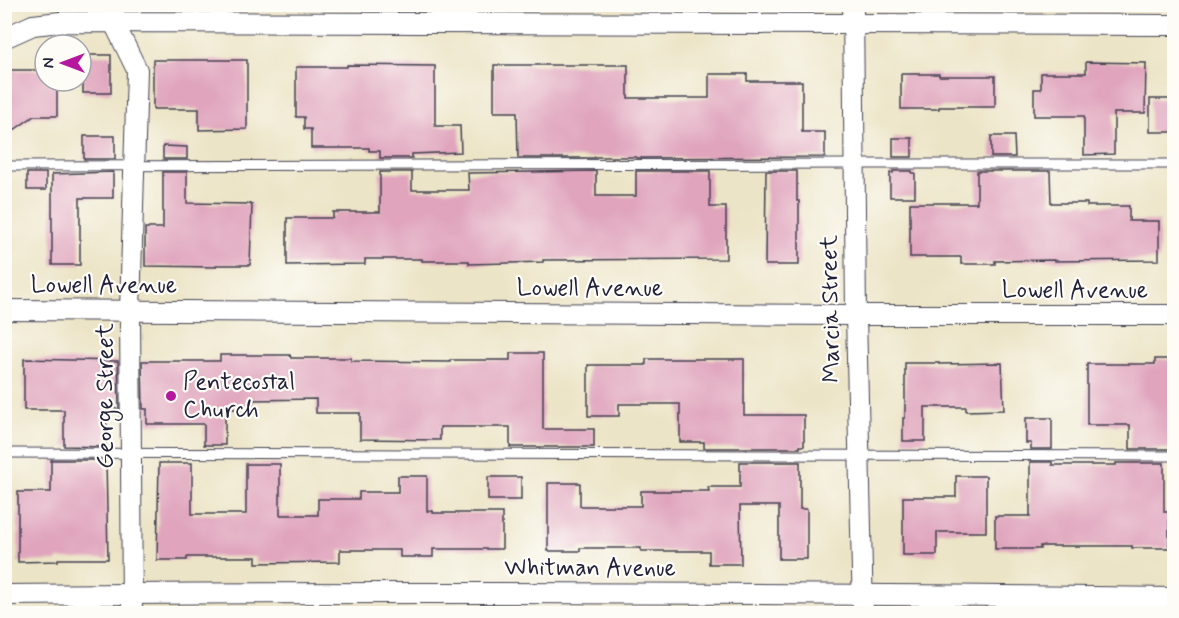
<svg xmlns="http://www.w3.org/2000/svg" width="1179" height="618" font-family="Mynerve,sans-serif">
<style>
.building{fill:#e0a5bd}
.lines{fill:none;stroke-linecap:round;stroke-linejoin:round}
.lane-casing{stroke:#403f50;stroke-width:11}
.street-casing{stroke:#403f50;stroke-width:22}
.lane{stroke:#fff;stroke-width:9}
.street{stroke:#fff;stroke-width:20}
.poi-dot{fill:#b5179e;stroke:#fdfcf7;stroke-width:2}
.labels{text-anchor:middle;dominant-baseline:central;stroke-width:4.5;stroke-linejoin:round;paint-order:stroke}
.street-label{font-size:24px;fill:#22223b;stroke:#fdfcf7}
.poi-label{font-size:24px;fill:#22223b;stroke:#fdfcf7;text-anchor:start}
</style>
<rect width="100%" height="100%" fill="#fdfcf7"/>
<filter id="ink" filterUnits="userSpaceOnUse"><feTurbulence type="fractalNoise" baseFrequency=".0167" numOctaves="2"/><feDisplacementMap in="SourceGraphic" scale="12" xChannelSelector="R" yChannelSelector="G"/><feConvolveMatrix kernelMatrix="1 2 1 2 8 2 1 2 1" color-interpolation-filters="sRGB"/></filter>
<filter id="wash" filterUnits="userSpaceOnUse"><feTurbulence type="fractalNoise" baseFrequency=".008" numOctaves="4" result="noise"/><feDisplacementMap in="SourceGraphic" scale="24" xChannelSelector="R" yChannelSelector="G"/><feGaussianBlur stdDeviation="1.35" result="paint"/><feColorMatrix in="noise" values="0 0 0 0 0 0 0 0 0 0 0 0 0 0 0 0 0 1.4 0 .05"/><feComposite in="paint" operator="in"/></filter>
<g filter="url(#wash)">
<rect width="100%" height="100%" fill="#ece4c6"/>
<g id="blocks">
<g class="building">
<rect x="83" y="55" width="28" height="38"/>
<polygon points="153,60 247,60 247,129 199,130 199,109 153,109"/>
<polygon points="1086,62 1146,63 1145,113 1114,113 1114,154 1084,155 1084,116 1034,116 1034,89 1041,89 1041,73 1086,73"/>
<polygon points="347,65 435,66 435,126 460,126 461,152 412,154 412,158 380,158 380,151 369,151 369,148 311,148 311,129 304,129 304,117 296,117 296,67 347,67"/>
<polygon points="494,65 628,65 628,98 709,98 709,74 747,74 747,81 802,81 802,132 825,132 825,157 636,158 636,157 595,157 595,158 518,158 517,112 494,112"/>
<polygon points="4,70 45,70 45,81 57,81 57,116 34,116 4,137"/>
<polygon points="901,74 939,74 939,76 995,76 995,107 939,107 939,109 901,109"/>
<rect x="1150" y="99" width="24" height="33"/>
<rect x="84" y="136" width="31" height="23"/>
<polygon points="991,136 1014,136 1015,157 991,157"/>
<rect x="893" y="138" width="19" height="19"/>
<polygon points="163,146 187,147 187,159 163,159"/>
<polygon points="596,171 596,196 636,196 636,171 710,171 710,207 726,207 726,259 543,260 543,262 469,264 469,261 422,261 422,259 365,259 365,264 287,265 287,218 333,218 333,212 380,212 380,172 412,172 412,190 469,190 468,173"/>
<polygon points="766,171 797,171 797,201 799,201 799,265 765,265"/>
<polygon points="893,171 912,171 912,173 915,173 915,197 890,197 890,173 893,173"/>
<polygon points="977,171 1050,171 1051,203 1087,203 1087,206 1129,206 1129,221 1159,221 1159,260 1054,261 1054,260 995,261 995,264 961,264 961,257 910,257 910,203 977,203"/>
<polygon points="113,172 113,198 80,198 80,265 52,265 52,174"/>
<polygon points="163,172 187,172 187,203 252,204 250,265 216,265 216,267 145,266 145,228 163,228"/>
<rect x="27" y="173" width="19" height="17"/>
<polygon points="510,353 543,353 543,429 594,429 594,447 510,447 510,427 440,427 440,440 360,439 360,413 316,413 316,399 253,400 253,409 225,409 225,445 204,445 204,424 147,424 147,409 143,409 142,361 220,361 220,355 290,355 291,358 351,358 351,361 450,362 450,360 510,360"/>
<polygon points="24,359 118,361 119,409 107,409 106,447 64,446 64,410 24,410"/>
<polygon points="646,359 744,359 744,415 804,415 804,446 800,446 800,448 704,448 704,442 680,442 680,404 619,404 619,416 588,416 588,365 646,365"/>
<polygon points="1155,359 1174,359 1174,449 1130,449 1130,425 1087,425 1087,364 1155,364"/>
<polygon points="905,363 939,363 939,364 1002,363 1004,410 966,411 966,407 925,407 925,441 903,441 903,418 905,418"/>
<polygon points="1026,418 1052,418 1052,449 1031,449 1031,443 1026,443"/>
<polygon points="51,460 106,460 108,559 58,559 58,561 18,562 18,492 51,492"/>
<polygon points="740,462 800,462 800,509 807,509 807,559 779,559 779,506 740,506 741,564 709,564 709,551 641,551 641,548 580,548 580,551 548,551 548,483 580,483 580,506 641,506 641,491 709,491 708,487 740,487"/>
<polygon points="1030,462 1052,462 1052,465 1116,465 1116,463 1164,463 1164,512 1169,512 1169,548 1132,548 1132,546 1040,546 1040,549 995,549 995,516 1030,516"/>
<polygon points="159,463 192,463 192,514 246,514 246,464 280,464 280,515 318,515 318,499 359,499 359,492 398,492 398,476 427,476 427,511 433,511 433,513 502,513 502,549 433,549 433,557 400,557 400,550 340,550 340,562 256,563 256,557 187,557 187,560 157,560"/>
<polygon points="956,476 986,476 986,532 937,532 937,555 903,555 903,497 956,497"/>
<rect x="488" y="477" width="33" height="23"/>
</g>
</g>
</g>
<g filter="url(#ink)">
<use href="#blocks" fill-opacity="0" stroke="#403f50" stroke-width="1.5"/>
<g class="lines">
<defs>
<g id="lane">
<polyline points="4,166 855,164 1174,164"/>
<polyline points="4,453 1174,456"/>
</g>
<g id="street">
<polyline points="114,4 114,23 137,70 130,311 132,614"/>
<polyline points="853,4 856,315 863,614"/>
<polyline points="4,38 33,25 60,22 1174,25"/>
<polyline points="4,310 856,315 1174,315"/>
<path d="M4 595C394 591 785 593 1174 598"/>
</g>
</defs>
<use href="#lane" class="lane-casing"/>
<use href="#street" class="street-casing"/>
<use href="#lane" class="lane"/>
<use href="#street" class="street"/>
</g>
</g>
<circle class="poi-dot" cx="171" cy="396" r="6"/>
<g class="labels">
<g class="street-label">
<text x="104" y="285">Lowell Avenue</text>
<text x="590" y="288">Lowell Avenue</text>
<text x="1075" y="290">Lowell Avenue</text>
<text transform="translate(831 309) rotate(-91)">Marcia Street</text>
<text transform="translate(105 396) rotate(-90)">George Street</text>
<text x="590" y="568">Whitman Avenue</text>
</g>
<g class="poi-label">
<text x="183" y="382">Pentecostal<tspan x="183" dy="28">Church</tspan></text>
</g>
</g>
<rect width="1179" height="618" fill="none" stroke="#fdfcf7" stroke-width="24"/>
<g transform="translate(63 63) rotate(270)"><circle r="28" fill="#fdfcf7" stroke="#a5a5ac" stroke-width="1.5"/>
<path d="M0-4.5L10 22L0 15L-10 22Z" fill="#b5179e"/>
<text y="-9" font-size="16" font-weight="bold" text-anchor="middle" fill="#22223b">N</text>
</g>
</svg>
